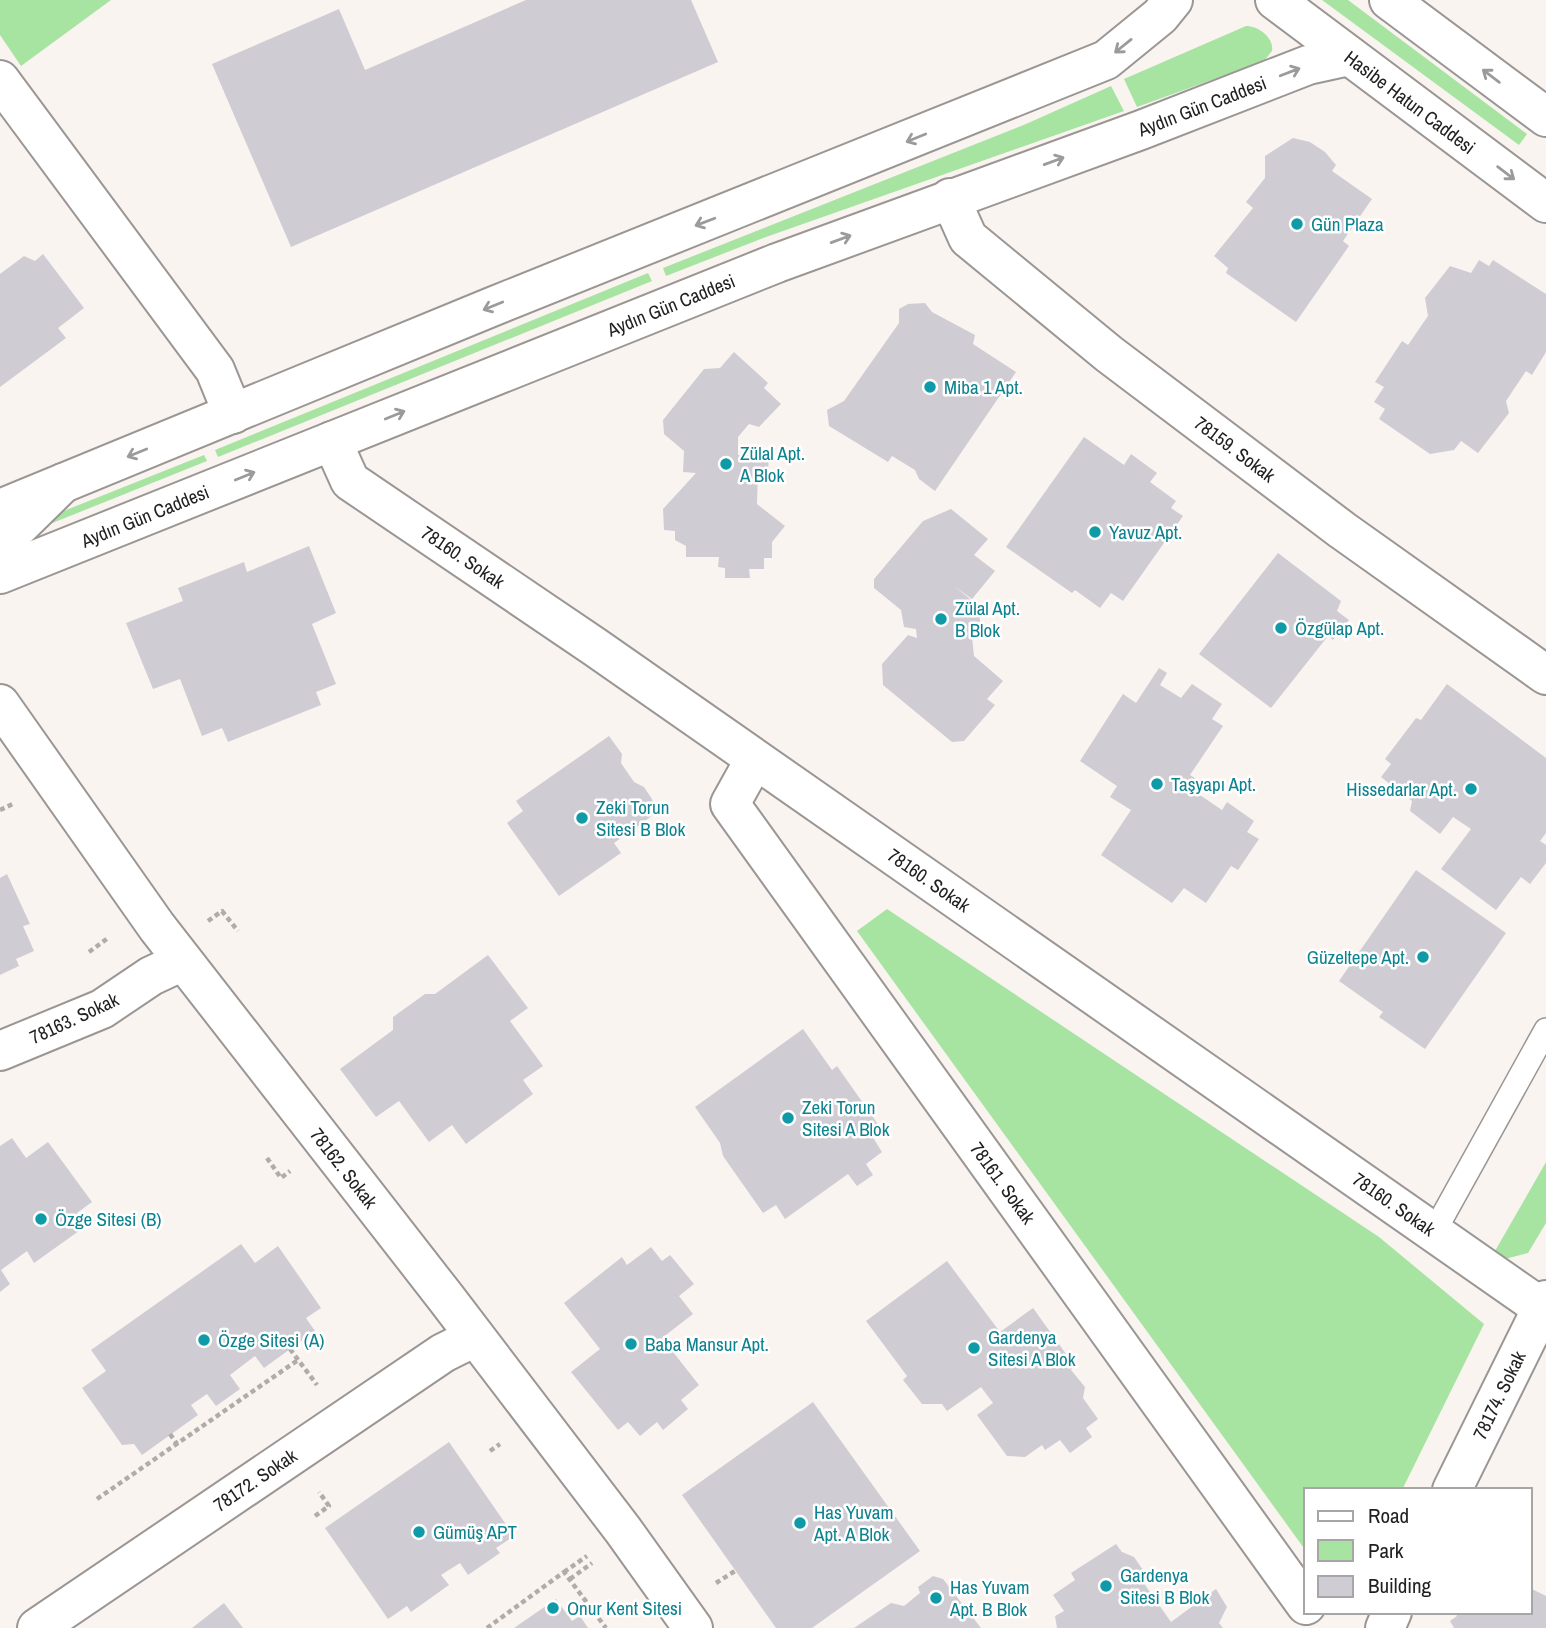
<svg xmlns="http://www.w3.org/2000/svg" width="1546" height="1628" font-family="'Archivo Narrow',sans-serif">
<style>
.green{fill:#a7e3a1}
.building{fill:#cfcdd3}
.lines{fill:none;stroke-linecap:round;stroke-linejoin:round}
.service-casing{stroke:#9b9693;stroke-width:26}
.minor-casing{stroke:#9b9693;stroke-width:42}
.secondary-casing{stroke:#9b9693;stroke-width:42}
.path{stroke:#b1acaa;stroke-width:4.5;stroke-dasharray:5 3.5;stroke-linecap:butt}
.service{stroke:#fff;stroke-width:23}
.minor{stroke:#fff;stroke-width:38}
.secondary{stroke:#fff;stroke-width:38}
.oneway{stroke:#9c9b9b}
.culture-dot{fill:#0f9aa8;stroke:#fff;stroke-width:2.5}
.labels{text-anchor:middle;dominant-baseline:central;stroke-width:5;stroke-linejoin:round;paint-order:stroke}
.street-label{font-size:19px;fill:#232120;stroke:#fff}
.culture-label{font-size:19px;fill:#0d838f;stroke:#fff;text-anchor:start}
</style>
<rect width="100%" height="100%" fill="#faf4f1"/>
<g class="green">
<polygon points="0,0 111,0 21,66 0,35"/>
<polygon points="1322,0 1348,0 1527,134 1519,145"/>
<path d="M1246 26C1259 26 1274 38 1272 51L1264 61 1137 107 1124 79Z"/>
<polygon points="1111,86 1124,111 766,237 666,276 663,268 1026,124"/>
<polygon points="648,273 652,281 218,457 215,450"/>
<polygon points="204,455 207,461 25,534 21,528"/>
<polygon points="887,909 1379,1237 1484,1324 1402,1490 1306,1490 1306,1551 857,931"/>
<polygon points="1546,1162 1546,1223 1528,1253 1505,1259 1495,1251"/>
</g>
<g class="building">
<polygon points="526,0 691,0 718,62 291,247 212,64 339,9 365,70"/>
<polygon points="1293,138 1310,142 1325,152 1336,165 1332,171 1372,199 1343,241 1349,246 1296,322 1226,273 1228,268 1214,256 1253,208 1246,202 1265,178 1265,156"/>
<polygon points="43,254 84,308 58,328 66,338 0,387 0,274 24,256 35,261"/>
<polygon points="1479,260 1489,266 1493,260 1546,294 1546,352 1532,375 1526,371 1506,401 1509,413 1478,453 1461,441 1454,450 1430,454 1379,419 1385,409 1374,402 1384,387 1375,382 1402,341 1408,345 1428,316 1425,298 1450,266 1471,273"/>
<polygon points="925,303 932,312 975,335 973,344 1016,372 935,491 919,479 915,470 892,456 888,462 829,426 827,410 844,401 899,323 899,309 908,304"/>
<polygon points="734,352 768,383 764,388 781,404 759,427 749,424 738,437 738,455 769,455 768,473 758,473 757,504 785,526 772,542 772,558 764,558 764,569 749,569 750,578 725,578 725,568 718,567 719,557 686,557 686,546 675,540 675,531 664,530 663,509 696,473 683,472 684,451 664,434 663,420 704,369 720,368"/>
<polygon points="1084,437 1124,465 1131,454 1157,473 1150,482 1176,501 1171,508 1183,516 1123,601 1111,593 1100,608 1075,590 1072,593 1006,547"/>
<polygon points="951,509 988,539 974,555 995,571 972,599 954,586 979,606 981,636 972,637 974,656 1003,681 987,699 995,705 964,741 952,742 883,685 882,664 908,635 917,638 916,629 904,627 901,610 874,588 874,579 923,521"/>
<polygon points="309,546 336,613 312,624 336,684 316,692 321,705 228,742 222,728 202,736 180,679 153,689 126,623 183,601 178,588 244,562 247,572"/>
<polygon points="1278,553 1341,601 1337,611 1349,620 1333,640 1328,636 1271,708 1199,654"/>
<polygon points="1159,668 1167,673 1160,685 1181,698 1192,684 1222,704 1212,719 1223,726 1190,775 1201,782 1194,791 1222,810 1227,802 1254,821 1247,832 1259,839 1238,870 1231,866 1206,903 1184,888 1172,903 1101,855 1131,810 1110,797 1117,786 1080,761 1123,694 1136,703"/>
<polygon points="1447,684 1546,758 1546,833 1540,841 1546,845 1546,863 1530,884 1521,877 1496,910 1441,869 1471,829 1453,817 1440,834 1410,811 1412,801 1381,777 1391,764 1385,759 1416,718 1421,720"/>
<polygon points="609,736 622,754 621,763 634,782 644,787 652,799 656,813 614,843 621,853 559,896 507,823 523,811 516,801"/>
<polygon points="1416,870 1506,933 1425,1049 1379,1017 1383,1012 1339,981"/>
<polygon points="7,874 30,924 23,926 34,951 16,959 19,966 0,975 0,878"/>
<polygon points="488,955 528,1008 510,1021 543,1066 523,1080 533,1094 466,1144 452,1125 429,1142 399,1101 376,1117 340,1069 393,1030 393,1017 425,994 435,994"/>
<polygon points="803,1029 832,1070 837,1066 882,1130 872,1136 882,1152 866,1164 873,1175 857,1186 848,1174 785,1219 776,1205 763,1213 723,1156 720,1143 695,1107"/>
<polygon points="12,1138 26,1158 48,1142 92,1202 77,1213 86,1226 34,1263 27,1251 1,1270 10,1284 0,1292 0,1146"/>
<polygon points="241,1244 255,1263 278,1246 321,1308 306,1318 315,1331 264,1368 255,1356 230,1375 240,1389 216,1406 207,1394 191,1405 198,1415 142,1455 134,1444 122,1445 82,1388 106,1371 91,1350"/>
<polygon points="651,1247 662,1261 670,1255 694,1284 679,1296 693,1314 662,1338 699,1385 681,1400 688,1409 663,1430 657,1422 640,1436 628,1422 618,1430 571,1372 600,1349 564,1303 622,1257 627,1265"/>
<polygon points="947,1261 1000,1332 1033,1308 1074,1365 1071,1370 1085,1387 1083,1398 1098,1419 1086,1428 1092,1437 1070,1453 1060,1440 1045,1450 1042,1445 1025,1457 1007,1456 977,1415 993,1403 981,1387 947,1411 942,1404 922,1404 903,1380 907,1376 866,1321"/>
<polygon points="813,1402 920,1551 812,1628 776,1628 682,1495"/>
<polygon points="449,1442 514,1536 496,1548 500,1553 468,1575 460,1563 441,1575 449,1585 411,1612 407,1606 388,1619 325,1528"/>
<polygon points="1116,1544 1122,1552 1134,1557 1145,1573 1143,1582 1171,1622 1216,1589 1227,1607 1219,1623 1223,1628 1057,1628 1055,1616 1064,1611 1053,1595 1075,1580 1071,1573"/>
<polygon points="933,1576 943,1579 981,1628 854,1628 891,1603 904,1606 920,1593 918,1587"/>
<polygon points="1530,1588 1546,1596 1546,1628 1454,1628 1450,1621 1457,1616 1455,1612 1530,1612"/>
<polygon points="556,1599 572,1621 580,1616 588,1628 514,1628"/>
<polygon points="224,1603 243,1628 192,1628"/>
</g>
<g class="lines">
<defs>
<polyline id="service" points="1434,1232 1546,1030"/>
<g id="minor">
<polyline points="0,80 215,370 233,414"/>
<polyline points="950,198 968,238 1109,354 1342,530 1546,675"/>
<polyline points="332,441 350,481 595,647 1542,1308"/>
<polyline points="0,540 8,537 63,483"/>
<polyline points="0,704 157,927 446,1298 623,1530 693,1628"/>
<polyline points="755,759 730,804 1306,1605"/>
<polyline points="0,1051 102,1009 151,976 183,961"/>
<polyline points="1452,1490 1546,1300"/>
<polyline points="37,1628 443,1353 475,1337"/>
<polyline points="1385,1628 1392,1612"/>
</g>
<g id="secondary">
<polyline points="1275,0 1546,203"/>
<polyline points="1389,0 1546,117"/>
<polyline points="0,509 494,306 1106,60 1160,16 1173,0"/>
<polyline points="0,574 777,263 1141,130 1308,65 1349,56"/>
</g>
</defs>
<use href="#service" class="service-casing"/>
<use href="#minor" class="minor-casing"/>
<use href="#secondary" class="secondary-casing"/>
<g class="path">
<polyline points="0,810 15,803"/>
<polyline points="208,921 222,911 238,931"/>
<polyline points="89,952 108,938"/>
<polyline points="267,1158 281,1178 290,1171"/>
<polyline points="290,1349 317,1385"/>
<polyline points="170,1434 177,1444"/>
<polyline points="490,1451 500,1444"/>
<polyline points="97,1499 298,1360"/>
<polyline points="315,1516 329,1506 319,1492"/>
<polyline points="564,1572 587,1556"/>
<polyline points="570,1579 592,1563"/>
<polyline points="716,1583 735,1571"/>
<polyline points="487,1628 564,1572 606,1628"/>
</g>
<use href="#service" class="service"/>
<use href="#minor" class="minor"/>
<use href="#secondary" class="secondary"/>
</g>
<defs><path id="oneway-shaft" d="M-6 0H5M1.5-3L5.5 0L1.5 3" fill="none" stroke-width="1.6" stroke-linecap="round" stroke-linejoin="round" transform="scale(1.75)"/></defs>
<g class="oneway">
<use href="#oneway-shaft" transform="translate(1123 46) rotate(141)"/>
<use href="#oneway-shaft" transform="translate(1290 72) rotate(-21)"/>
<use href="#oneway-shaft" transform="translate(1491 76) rotate(-143)"/>
<use href="#oneway-shaft" transform="translate(916 138) rotate(158)"/>
<use href="#oneway-shaft" transform="translate(1054 161) rotate(-20)"/>
<use href="#oneway-shaft" transform="translate(1506 173) rotate(37)"/>
<use href="#oneway-shaft" transform="translate(705 222) rotate(159)"/>
<use href="#oneway-shaft" transform="translate(841 239) rotate(-20)"/>
<use href="#oneway-shaft" transform="translate(493 306) rotate(158)"/>
<use href="#oneway-shaft" transform="translate(395 415) rotate(-22)"/>
<use href="#oneway-shaft" transform="translate(137 453) rotate(158)"/>
<use href="#oneway-shaft" transform="translate(245 476) rotate(-22)"/>
</g>
<g class="culture-dot">
<circle cx="1297" cy="224" r="7"/>
<circle cx="930" cy="387" r="7"/>
<circle cx="726" cy="464" r="7"/>
<circle cx="1095" cy="532" r="7"/>
<circle cx="941" cy="619" r="7"/>
<circle cx="1281" cy="628" r="7"/>
<circle cx="1157" cy="784" r="7"/>
<circle cx="1471" cy="789" r="7"/>
<circle cx="582" cy="818" r="7"/>
<circle cx="1423" cy="957" r="7"/>
<circle cx="788" cy="1118" r="7"/>
<circle cx="41" cy="1219" r="7"/>
<circle cx="204" cy="1340" r="7"/>
<circle cx="631" cy="1344" r="7"/>
<circle cx="974" cy="1348" r="7"/>
<circle cx="800" cy="1523" r="7"/>
<circle cx="419" cy="1532" r="7"/>
<circle cx="1106" cy="1586" r="7"/>
<circle cx="936" cy="1598" r="7"/>
<circle cx="553" cy="1608" r="7"/>
</g>
<g class="labels">
<g class="street-label">
<text transform="translate(1410 102) rotate(37)">Hasibe Hatun Caddesi</text>
<text transform="translate(1202 106) rotate(-21)">Aydın Gün Caddesi</text>
<text transform="translate(671 305) rotate(-22)">Aydın Gün Caddesi</text>
<text transform="translate(1235 449) rotate(37)">78159. Sokak</text>
<text transform="translate(145 516) rotate(-22)">Aydın Gün Caddesi</text>
<text transform="translate(463 557) rotate(34)">78160. Sokak</text>
<text transform="translate(929 880) rotate(35)">78160. Sokak</text>
<text transform="translate(74 1018) rotate(-25)">78163. Sokak</text>
<text transform="translate(344 1168) rotate(52)">78162. Sokak</text>
<text transform="translate(1003 1183) rotate(54)">78161. Sokak</text>
<text transform="translate(1394 1204) rotate(35)">78160. Sokak</text>
<text transform="translate(1499 1395) rotate(-64)">78174. Sokak</text>
<text transform="translate(255 1480) rotate(-34)">78172. Sokak</text>
</g>
<g class="culture-label">
<text x="1311" y="224">Gün Plaza</text>
<text x="944" y="387">Miba 1 Apt.</text>
<text x="740" y="453">Zülal Apt.<tspan x="740" dy="22">A Blok</tspan></text>
<text x="1109" y="532">Yavuz Apt.</text>
<text x="955" y="608">Zülal Apt.<tspan x="955" dy="22">B Blok</tspan></text>
<text x="1295" y="628">Özgülap Apt.</text>
<text x="1171" y="784">Taşyapı Apt.</text>
<text x="1457" y="789" text-anchor="end">Hissedarlar Apt.</text>
<text x="596" y="807">Zeki Torun<tspan x="596" dy="22">Sitesi B Blok</tspan></text>
<text x="1409" y="957" text-anchor="end">Güzeltepe Apt.</text>
<text x="802" y="1107">Zeki Torun<tspan x="802" dy="22">Sitesi A Blok</tspan></text>
<text x="55" y="1219">Özge Sitesi (B)</text>
<text x="988" y="1337">Gardenya<tspan x="988" dy="22">Sitesi A Blok</tspan></text>
<text x="218" y="1340">Özge Sitesi (A)</text>
<text x="645" y="1344">Baba Mansur Apt.</text>
<text x="814" y="1512">Has Yuvam<tspan x="814" dy="22">Apt. A Blok</tspan></text>
<text x="433" y="1532">Gümüş APT</text>
<text x="1120" y="1575">Gardenya<tspan x="1120" dy="22">Sitesi B Blok</tspan></text>
<text x="950" y="1587">Has Yuvam<tspan x="950" dy="22">Apt. B Blok</tspan></text>
<text x="567" y="1608">Onur Kent Sitesi</text>
</g>
</g>
<rect x="1304" y="1488" width="228" height="126" fill="#ffffff" stroke="#a7a6a6" stroke-width="2"/>
<rect x="1318" y="1511" width="35" height="10" fill="#ffffff" stroke="#a7a6a6" stroke-width="2"/>
<text x="1368" y="1523" font-size="21" fill="#232120">Road</text>
<rect x="1318" y="1540" width="35" height="21" fill="#a7e3a1" stroke="#a7a6a6" stroke-width="2"/>
<text x="1368" y="1558" font-size="21" fill="#232120">Park</text>
<rect x="1318" y="1576" width="35" height="21" fill="#cfcdd3" stroke="#a7a6a6" stroke-width="2"/>
<text x="1368" y="1593" font-size="21" fill="#232120">Building</text>
</svg>
